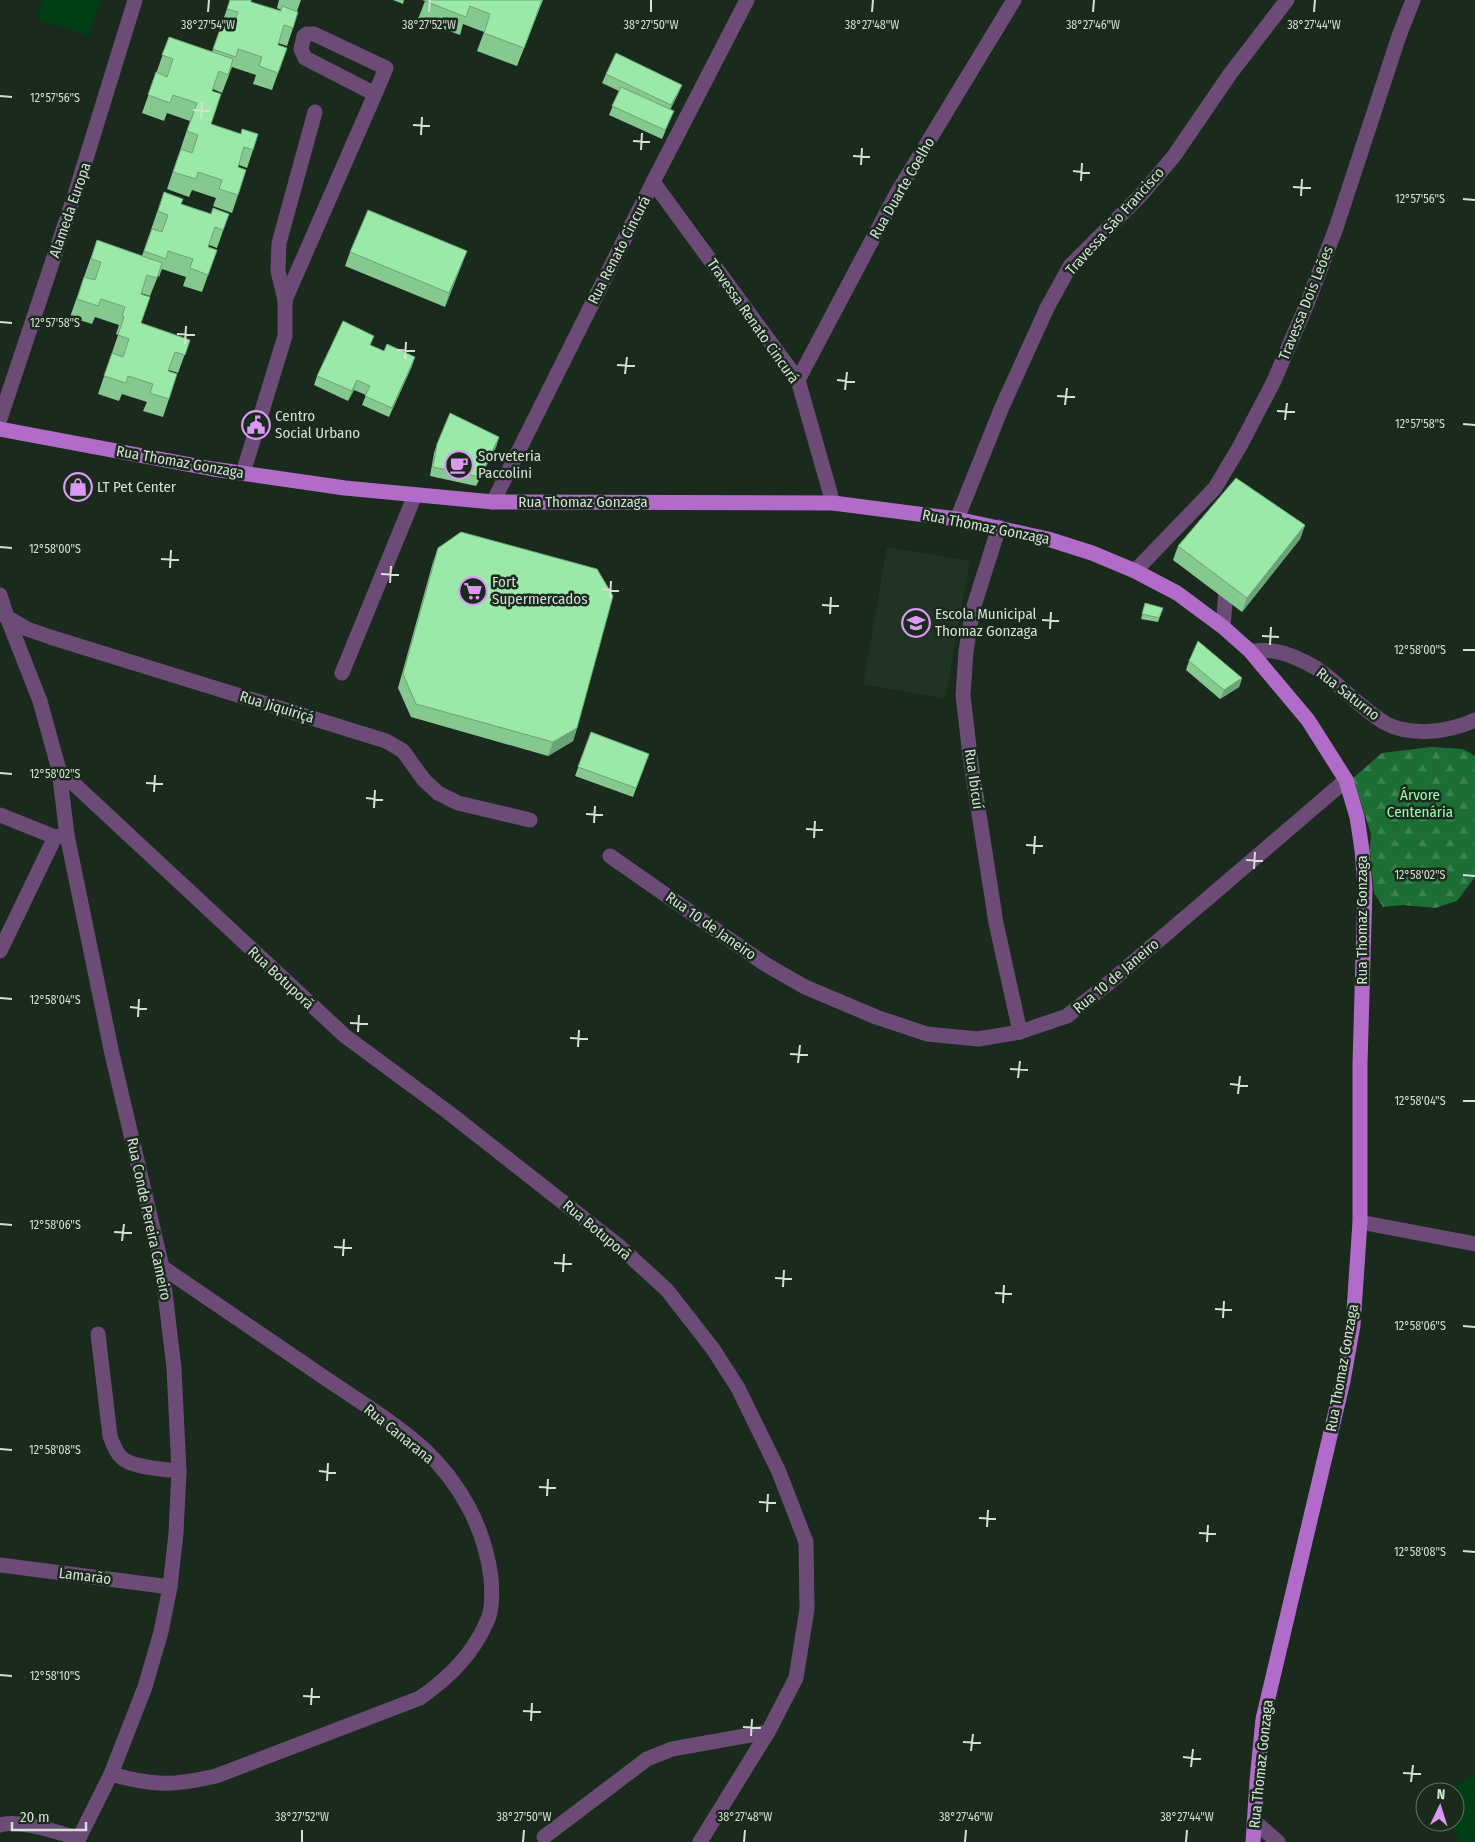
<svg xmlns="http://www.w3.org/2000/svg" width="1475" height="1842" font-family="'Fira Sans Condensed',sans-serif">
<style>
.built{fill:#1f3423}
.forest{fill:url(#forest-firs)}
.pitch{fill:#013e16}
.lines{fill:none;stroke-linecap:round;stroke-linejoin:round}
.minor{stroke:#6c4b77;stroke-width:15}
.major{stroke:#b16cc9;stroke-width:15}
.wall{fill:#85c890}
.shaded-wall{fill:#6ca376}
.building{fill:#9be9a8;stroke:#6ca376}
.ticks{fill:none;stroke:#d5dfd6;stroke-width:2}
.labels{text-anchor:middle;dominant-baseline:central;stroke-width:5;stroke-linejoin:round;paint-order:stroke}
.street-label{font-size:15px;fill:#d5dfd6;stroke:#1a2a1d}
.poi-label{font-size:15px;fill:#d5dfd6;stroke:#1a2a1d;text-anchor:start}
.park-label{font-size:15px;fill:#97fdab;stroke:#1a2a1d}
.ticks-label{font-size:12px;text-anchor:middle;fill:#d5dfd6;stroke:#1a2a1d;stroke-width:5;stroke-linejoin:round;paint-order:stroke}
</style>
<defs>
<pattern id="forest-firs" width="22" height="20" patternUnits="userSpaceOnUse" patternTransform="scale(1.25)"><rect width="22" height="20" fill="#1d6e34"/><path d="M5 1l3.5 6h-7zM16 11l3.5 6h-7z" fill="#3d8251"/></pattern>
</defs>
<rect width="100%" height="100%" fill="#1a2a1d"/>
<polygon class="built" points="887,547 970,561 945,699 863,684"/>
<polygon class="forest" points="1431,747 1463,749 1475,756 1475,877 1457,901 1435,908 1403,905 1383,907 1374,893 1370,851 1371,834 1353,778 1382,753"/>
<g class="pitch">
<polygon points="43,0 101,0 89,36 36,19"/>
<polygon points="1475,1775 1475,1842 1461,1842 1449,1822 1455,1822 1455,1792 1442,1792"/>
</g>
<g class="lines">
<g class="minor">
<polyline points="653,182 798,380 833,503"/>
<polyline points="285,300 375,94 386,68 314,34 307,34 304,36 301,49 305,58 375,94"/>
<polyline points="798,380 897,193 1014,0"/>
<polyline points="0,419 77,188 135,0"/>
<polyline points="243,473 285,336 285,300 278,271 279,243 315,112"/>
<polyline points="493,502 653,182 747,0"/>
<polyline points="957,519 1002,407 1047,308 1070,266 1141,195 1174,156 1230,74 1287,0"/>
<polyline points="999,527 973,609 966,651 963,695 970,756 996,923 1020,1032"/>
<polyline points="1135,571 1215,488 1240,446 1273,383 1307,304 1336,228 1399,36 1413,0"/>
<polyline points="0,595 7,617 40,701 59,770 67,835 112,1054 162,1267 174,1368 179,1471 176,1533 170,1587 161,1632 145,1687 111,1774 77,1842"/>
<polyline points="5,616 27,629 50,637 386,741 403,751 424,780 438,793 458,803 530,820"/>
<polyline points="1223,627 1227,579"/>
<path d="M1250 651C1257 651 1265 650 1273 651 1286 653 1304 661 1316 668 1340 684 1360 708 1385 723 1411 737 1449 732 1475 720"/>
<polyline points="342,673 415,495"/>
<polyline points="59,770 345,1036 448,1112 620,1247 667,1290 713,1349 738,1388 779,1472 806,1542 807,1609 796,1678 768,1732 700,1842"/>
<polyline points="0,815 55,837"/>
<polyline points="610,856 765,964 805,987 876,1017 927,1034 978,1039 1020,1032 1067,1016 1110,982 1346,780"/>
<polyline points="0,951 55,837 67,835"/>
<polyline points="1360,1222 1475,1244"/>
<path d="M98 1334 110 1436C113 1444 115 1451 121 1457 131 1468 164 1469 179 1471"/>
<polyline points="0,1565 170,1587"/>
<path d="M111 1774C153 1786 173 1786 216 1776L420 1698C450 1677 474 1653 488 1619 493 1607 492 1590 491 1578 485 1528 460 1483 424 1449 394 1422 359 1401 325 1378 271 1341 217 1304 162 1267"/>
<polyline points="1254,1821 1278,1842"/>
<path d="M0 1825C22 1819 57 1833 79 1838"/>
<polyline points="544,1837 647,1759 672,1749 768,1732"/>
</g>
<polyline class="major" points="0,429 213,469 345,488 493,502 833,503 957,519 1048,539 1092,553 1135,571 1177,593 1223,627 1250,651 1308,720 1346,780 1357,817 1362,850 1365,888 1360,1064 1360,1222 1353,1325 1343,1381 1263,1719 1257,1781 1253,1842"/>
</g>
<g class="wall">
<polygon points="230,0 251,2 280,11 281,10 277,8 279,0 301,0 297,11 293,28 287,46 278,43 278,45 287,48 272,90 253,84 256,75 232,67 222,93 213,89 212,91 211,124 253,150 247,168 239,165 238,167 238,195 232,213 213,206 216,198 192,190 189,197 167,189 190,121 167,113 164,121 142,113 169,37 212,52"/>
<polygon points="393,0 404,0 403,4"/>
<polygon points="422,0 543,0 517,66 477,51 484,32 463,24 460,35 418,19 425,1"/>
<polygon points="606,74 682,85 678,94 670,110 670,120 662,139 609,115 619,91 602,83"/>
<polygon points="164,192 181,204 211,214 229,214 217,248 209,245 208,247 217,250 202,292 183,286 186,277 162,269 159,277 158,276 150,296 141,293 141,323 190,340 178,373 169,370 169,399 163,417 143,411 147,402 122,394 119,401 98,394 118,335 116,334 119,325 95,317 92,324 70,317 97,240 142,256"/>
<polygon points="467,251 445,307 345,266 350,252"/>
<polygon points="370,345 412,366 389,417 362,405 366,395 354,390 348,401 314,385 317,376"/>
<polygon points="499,437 496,447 476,486 430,476 434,453 437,444"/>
<polygon points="1305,525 1300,539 1242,612 1173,560 1178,546"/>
<polygon points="438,548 577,728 573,741 548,756 411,717 398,688 433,562"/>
<polygon points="1145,603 1163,608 1158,622 1141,619"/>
<polygon points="1189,661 1242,678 1239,687 1220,699 1186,670"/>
<polygon points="591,732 649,754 633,797 575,776"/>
</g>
<g class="shaded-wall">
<polygon points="682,85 678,94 668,114 671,105"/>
<polygon points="674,111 670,120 662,139 665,130"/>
<polygon points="467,251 462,264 445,307 449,293"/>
<polygon points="415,357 412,366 389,417 392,408"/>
<polygon points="357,380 354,390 348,401 352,391"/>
<polygon points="499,437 496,447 476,486 480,477"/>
<polygon points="1305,525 1300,539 1242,612 1247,598"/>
<polygon points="1242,678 1239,687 1220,699 1224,690"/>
<polygon points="577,728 573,741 548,756 553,742"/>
</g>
<g class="building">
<polygon points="230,0 251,0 251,2 281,11 282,6 298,12 293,28 284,25 278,45 287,48 278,73 259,66 262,57 238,49 236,57 213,49 221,27 232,30 238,12 227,9"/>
<polygon points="425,0 542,0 524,48 484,33 490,14 470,6 466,17 425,1"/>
<polygon points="169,37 233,59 228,75 219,71 212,91 221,94 211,124 241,134 242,129 258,134 253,150 244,147 238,167 246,170 238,195 219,189 222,180 198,172 196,179 173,172 181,149 192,153 198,135 187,131 197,103 173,95 170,103 148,95 156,72 167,77 173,59 162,55"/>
<polygon points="616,53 682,85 671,105 606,74"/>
<polygon points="621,87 674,111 665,130 612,106"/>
<polygon points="164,192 183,199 181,204 211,214 213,208 229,214 223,230 215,227 208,247 217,250 208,275 190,268 193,259 168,251 166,259 144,251 152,229 162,232 168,215 158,211"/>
<polygon points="368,210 467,251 449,293 350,252"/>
<polygon points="97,240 162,263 157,278 147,275 141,294 150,297 141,323 190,340 185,355 175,352 168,371 177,374 169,399 150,393 153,384 128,376 126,383 104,376 112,353 123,357 129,339 118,335 124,317 122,316 125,307 101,299 98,306 77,299 84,277 95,280 101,262 91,259"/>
<polygon points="343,321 374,336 370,345 384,351 387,344 415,357 392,408 365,396 370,386 357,380 352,391 317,376"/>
<polygon points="450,413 499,437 480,477 433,467 437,444"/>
<polygon points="1236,478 1305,525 1247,598 1178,546"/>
<polygon points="461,532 597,569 613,596 577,728 553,742 416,704 403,674 438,548"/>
<polygon points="1145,603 1163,608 1159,618 1142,614"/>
<polygon points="1198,641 1242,678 1224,690 1189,661"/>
<polygon points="591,732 649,754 636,788 578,767"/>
</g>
<path class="ticks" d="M208 12 209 0M429 12 430 0M651 12V0M872 12 873 0M1093 12 1094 0M1314 12 1315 0M0 96 12 97M193 110 210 111M201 119 202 102M413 125 430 126M421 135 422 117M633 141 650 142M641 150 642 133M853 156 870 157M861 165 862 148M1073 171 1090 173M1081 181 1082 163M1293 187 1311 188M1301 196 1302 179M1463 199 1475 200M0 322 12 323M177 334 195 335M185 344 186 326M397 350 415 351M405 359 406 342M617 365 635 366M625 374 627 357M837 380 855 382M845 390 847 372M1057 396 1075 397M1065 405 1067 388M1277 411 1295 412M1285 420 1287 403M1463 424 1475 425M0 547 12 548M161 559 179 560M170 568 171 550M381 574 399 575M390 583 391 566M602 589 619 591M610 599 611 581M822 605 839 606M830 614 831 597M1042 620 1059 621M1050 629 1051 612M1262 636 1279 637M1270 645 1271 627M1463 650H1475M0 773 12 774M146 783 163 784M154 792 155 775M366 798 383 800M374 808 375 790M586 814 603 815M594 823 595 806M806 829 823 830M814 838 815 821M1026 845 1043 846M1034 854 1035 836M1246 860 1263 861M1254 869 1255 852M1463 875 1475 876M0 998 12 999M130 1007 147 1009M138 1017 139 999M350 1023 368 1024M358 1032 359 1015M570 1038 588 1039M578 1047 579 1030M790 1054 808 1055M798 1063 800 1045M1010 1069 1028 1070M1018 1078 1020 1061M1230 1084 1248 1086M1238 1094 1240 1076M1463 1101H1475M0 1224 12 1225M114 1232 132 1233M122 1241 124 1224M334 1247 352 1248M343 1256 344 1239M554 1263 572 1264M563 1272 564 1254M775 1278 792 1279M783 1287 784 1270M995 1293 1012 1294M1003 1303 1004 1285M1215 1309 1232 1310M1223 1318 1224 1301M1463 1326 1475 1327M0 1449 12 1450M319 1471 336 1473M327 1481 328 1463M539 1487 556 1488M547 1496 548 1479M759 1502 776 1503M767 1512 768 1494M979 1518 996 1519M987 1527 988 1510M1199 1533 1216 1534M1207 1542 1208 1525M1463 1551 1475 1552M0 1675 12 1676M303 1696 320 1697M311 1705 312 1688M523 1711 541 1712M531 1721 532 1703M743 1727 761 1728M751 1736 752 1719M963 1742 981 1743M971 1751 973 1734M1183 1757 1201 1759M1191 1767 1193 1749M1403 1773 1421 1774M1411 1782 1413 1765M302 1842V1830M523 1842 524 1830M744 1842 745 1830M965 1842 966 1830M1186 1842 1187 1830"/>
<defs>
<symbol id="civic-ring" viewBox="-11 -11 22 22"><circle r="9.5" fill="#1a2a1d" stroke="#dc99f4" stroke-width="1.5"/><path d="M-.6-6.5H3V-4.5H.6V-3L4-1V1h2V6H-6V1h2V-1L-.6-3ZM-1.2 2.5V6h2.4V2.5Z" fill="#dc99f4"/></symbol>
<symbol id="cafe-ring" viewBox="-11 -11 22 22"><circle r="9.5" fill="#1a2a1d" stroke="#dc99f4" stroke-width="1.5"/><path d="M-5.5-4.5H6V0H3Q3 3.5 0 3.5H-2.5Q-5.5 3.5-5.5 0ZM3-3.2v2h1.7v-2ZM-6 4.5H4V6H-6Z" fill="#dc99f4"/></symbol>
<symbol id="shop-ring" viewBox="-11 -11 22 22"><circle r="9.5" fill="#1a2a1d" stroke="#dc99f4" stroke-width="1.5"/><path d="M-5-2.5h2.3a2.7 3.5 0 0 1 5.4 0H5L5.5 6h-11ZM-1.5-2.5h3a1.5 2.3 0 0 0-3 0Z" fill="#dc99f4"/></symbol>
<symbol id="supermarket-ring" viewBox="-11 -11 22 22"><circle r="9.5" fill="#1a2a1d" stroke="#dc99f4" stroke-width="1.5"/><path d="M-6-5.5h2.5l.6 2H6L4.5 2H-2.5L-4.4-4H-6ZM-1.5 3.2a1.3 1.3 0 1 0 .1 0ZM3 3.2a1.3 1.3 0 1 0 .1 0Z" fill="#dc99f4"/></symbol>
<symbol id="school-ring" viewBox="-11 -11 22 22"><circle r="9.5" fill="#1a2a1d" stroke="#dc99f4" stroke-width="1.5"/><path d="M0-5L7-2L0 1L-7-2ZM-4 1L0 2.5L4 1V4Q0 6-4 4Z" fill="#dc99f4"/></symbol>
</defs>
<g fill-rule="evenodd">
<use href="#civic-ring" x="240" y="409" width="32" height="32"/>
<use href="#cafe-ring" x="443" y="449" width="32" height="32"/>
<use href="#shop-ring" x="62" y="471" width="32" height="32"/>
<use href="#supermarket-ring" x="457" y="575" width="32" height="32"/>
<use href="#school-ring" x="900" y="607" width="32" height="32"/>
</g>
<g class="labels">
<g class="street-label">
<text transform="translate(902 188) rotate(-60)">Rua Duarte Coelho</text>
<text transform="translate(70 210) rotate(-71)">Alameda Europa</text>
<text transform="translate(1115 221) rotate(-48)">Travessa São Francisco</text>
<text transform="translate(619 250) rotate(-63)">Rua Renato Cincurá</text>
<text transform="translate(1306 303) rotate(-68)">Travessa Dois Leões</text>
<text transform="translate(753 321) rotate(55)">Travessa Renato Cincurá</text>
<text transform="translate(180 462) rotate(10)">Rua Thomaz Gonzaga</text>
<text x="583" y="502">Rua Thomaz Gonzaga</text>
<text transform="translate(986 527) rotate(11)">Rua Thomaz Gonzaga</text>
<text transform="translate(1348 694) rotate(38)">Rua Saturno</text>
<text transform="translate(277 707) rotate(17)">Rua Jiquiriçá</text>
<text transform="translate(974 779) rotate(82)">Rua Ibicuí</text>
<text transform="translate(1362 920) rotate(-90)">Rua Thomaz Gonzaga</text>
<text transform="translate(711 926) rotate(35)">Rua 10 de Janeiro</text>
<text transform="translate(1116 976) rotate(-40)">Rua 10 de Janeiro</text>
<text transform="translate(281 978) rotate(43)">Rua Botuporã</text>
<text transform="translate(149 1219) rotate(78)">Rua Conde Pereira Cameiro</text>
<text transform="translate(597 1230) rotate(40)">Rua Botuporã</text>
<text transform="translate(1342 1368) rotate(-80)">Rua Thomaz Gonzaga</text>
<text transform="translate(399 1434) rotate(39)">Rua Canarana</text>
<text transform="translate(85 1576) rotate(7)">Lamarão</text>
<text transform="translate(1261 1764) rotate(-84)">Rua Thomaz Gonzaga</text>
</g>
<g class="poi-label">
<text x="275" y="416">Centro<tspan x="275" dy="17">Social Urbano</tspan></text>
<text x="478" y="456">Sorveteria<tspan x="478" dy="17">Paccolini</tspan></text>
<text x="97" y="487">LT Pet Center</text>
<text x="492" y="582">Fort<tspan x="492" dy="17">Supermercados</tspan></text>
<text x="935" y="614">Escola Municipal<tspan x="935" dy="17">Thomaz Gonzaga</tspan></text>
</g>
<g class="park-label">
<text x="1420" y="795">Árvore<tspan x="1420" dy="17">Centenária</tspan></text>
</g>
</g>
<g class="ticks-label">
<text x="208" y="29">38°27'54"W</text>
<text x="429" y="29">38°27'52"W</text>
<text x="651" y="29">38°27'50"W</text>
<text x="872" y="29">38°27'48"W</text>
<text x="1093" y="29">38°27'46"W</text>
<text x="1314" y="29">38°27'44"W</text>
<text x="55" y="102">12°57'56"S</text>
<text x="1420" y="203">12°57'56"S</text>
<text x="55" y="327">12°57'58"S</text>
<text x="1420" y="428">12°57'58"S</text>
<text x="55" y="553">12°58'00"S</text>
<text x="1420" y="654">12°58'00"S</text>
<text x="55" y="778">12°58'02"S</text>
<text x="1420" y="879">12°58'02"S</text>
<text x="55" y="1004">12°58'04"S</text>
<text x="1420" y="1105">12°58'04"S</text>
<text x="55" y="1229">12°58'06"S</text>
<text x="1420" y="1330">12°58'06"S</text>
<text x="55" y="1454">12°58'08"S</text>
<text x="1420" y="1556">12°58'08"S</text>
<text x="55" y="1680">12°58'10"S</text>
<text x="302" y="1821">38°27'52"W</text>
<text x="524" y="1821">38°27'50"W</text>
<text x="745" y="1821">38°27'48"W</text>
<text x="966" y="1821">38°27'46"W</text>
<text x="1187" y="1821">38°27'44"W</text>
</g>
<g transform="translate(1440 1807) rotate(4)"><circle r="24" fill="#1a2a1d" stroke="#657267"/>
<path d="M0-4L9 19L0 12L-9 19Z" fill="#dc99f4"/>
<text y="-8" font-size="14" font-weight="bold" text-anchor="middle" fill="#d5dfd6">N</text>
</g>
<path d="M12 1822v8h74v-8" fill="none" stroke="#d5dfd6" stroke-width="2.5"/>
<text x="20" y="1822" font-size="15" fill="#d5dfd6" stroke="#1a2a1d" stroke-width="4" paint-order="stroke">20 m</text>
</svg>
